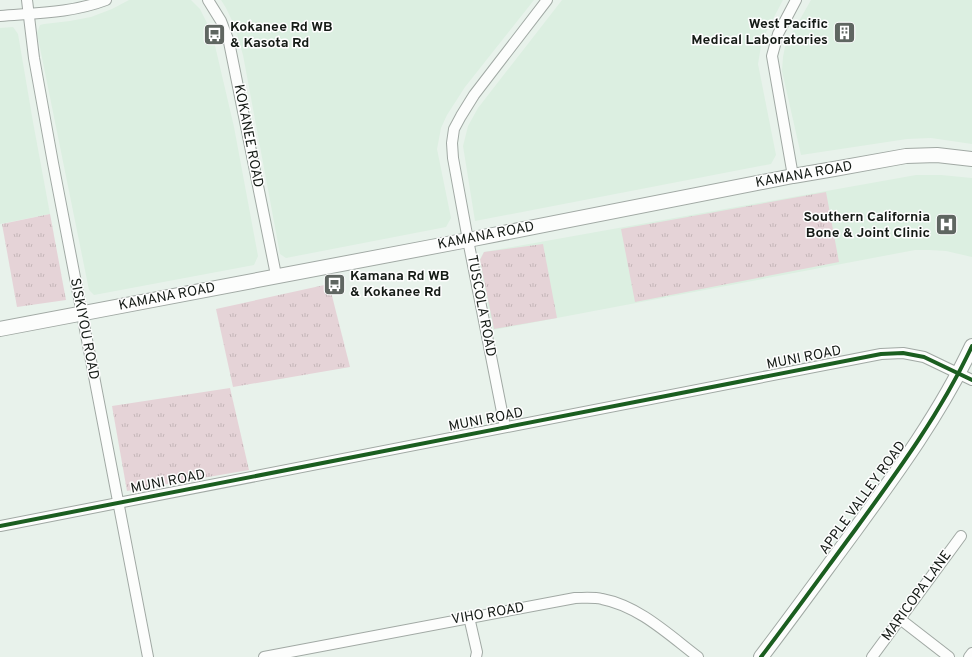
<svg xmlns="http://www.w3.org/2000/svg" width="972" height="657" font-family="Overpass,sans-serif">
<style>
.built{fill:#dcefe1}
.grass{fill:url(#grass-tufts)}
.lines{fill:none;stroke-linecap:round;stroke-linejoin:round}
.street-casing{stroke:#a1a9a4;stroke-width:12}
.secondary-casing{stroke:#a1a9a4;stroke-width:16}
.street{stroke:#fcfdfc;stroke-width:10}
.secondary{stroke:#fcfdfc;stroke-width:14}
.cycleway-casing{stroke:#fefefe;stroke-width:6}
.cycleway{stroke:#1b5e20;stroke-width:4}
.labels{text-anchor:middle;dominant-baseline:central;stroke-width:3;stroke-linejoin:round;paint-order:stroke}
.poi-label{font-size:14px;font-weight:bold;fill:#151b16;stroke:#fefefe;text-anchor:end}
.street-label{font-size:14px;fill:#151b16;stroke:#fefefe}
</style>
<defs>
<pattern id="grass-tufts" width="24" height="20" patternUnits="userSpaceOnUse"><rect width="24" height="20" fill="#e5d3d7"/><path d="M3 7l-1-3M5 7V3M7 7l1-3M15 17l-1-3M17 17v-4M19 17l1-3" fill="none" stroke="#c4b5b8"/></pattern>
</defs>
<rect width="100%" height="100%" fill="#e8f2eb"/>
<g class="built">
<polygon points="129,0 191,0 200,9 208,25 213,37 234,127 258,256 254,265 94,295 89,290 37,33 40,25 44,24 70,21 91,17 112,9"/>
<polygon points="221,0 534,0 465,87 447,115 441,128 437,149 451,218 446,227 286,258 280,254 243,55 235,27 226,8"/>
<polygon points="562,0 783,0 762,40 758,64 776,155 771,164 475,221 463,146 468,126 478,108"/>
<polygon points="811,0 972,0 972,144 931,138 907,139 801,155 782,71 783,57 785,47 790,37"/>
<polygon points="13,27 18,34 33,122 50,214 0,224 0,28"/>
<polygon points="916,175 941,175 972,178 972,257 946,251 929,250 915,250 493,330 479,261 484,252"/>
</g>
<g class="grass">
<polygon points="826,192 839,262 635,302 621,229"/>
<polygon points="50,214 66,300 17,307 2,224"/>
<polygon points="543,244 557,318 494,329 480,260 484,252"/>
<polygon points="329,284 350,367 233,387 216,309"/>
<polygon points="230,388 249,470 127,491 112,406"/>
</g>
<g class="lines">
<defs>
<g id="street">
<polyline points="27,0 34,58 53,163 148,657"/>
<polyline points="208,0 221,21 229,42 276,275"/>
<path d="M0 16C36 13 72 13 106 0"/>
<polyline points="793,176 772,56 778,34 796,0"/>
<polyline points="505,427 468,240 453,158 452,143 454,129 461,116 474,95 547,0"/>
<polyline points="0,526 881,354 903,353 924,357 972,380"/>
<polyline points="469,617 477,652 476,657"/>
<polyline points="900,619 949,657"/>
<path d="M264 657 575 598C584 598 594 597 602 599 639 606 669 635 698 657"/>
<polyline points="872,657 961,536"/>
<polyline points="969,657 972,653"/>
</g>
<g id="secondary">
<polyline points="0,329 468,240 793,176 834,169 906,156 937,155 972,159"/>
<path d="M761 657C793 615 824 572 855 530 898 471 941 412 972 346"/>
</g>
</defs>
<use href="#street" class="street-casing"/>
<use href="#secondary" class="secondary-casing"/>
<use href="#street" class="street"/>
<use href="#secondary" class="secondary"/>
<defs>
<g id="cycleway">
<polyline points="0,526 881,354 903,353 924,357 972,380"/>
<path d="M761 657C793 615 824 572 855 530 898 471 941 412 972 346"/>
</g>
</defs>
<use href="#cycleway" class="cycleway-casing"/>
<use href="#cycleway" class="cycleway"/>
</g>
<defs>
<symbol id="building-square" viewBox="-11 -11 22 22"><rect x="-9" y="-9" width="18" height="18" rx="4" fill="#5f6661" stroke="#fefefe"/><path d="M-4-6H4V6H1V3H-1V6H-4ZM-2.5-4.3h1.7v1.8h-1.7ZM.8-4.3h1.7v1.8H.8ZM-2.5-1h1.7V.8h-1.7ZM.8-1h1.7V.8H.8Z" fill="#fff"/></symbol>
<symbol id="bus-square" viewBox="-11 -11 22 22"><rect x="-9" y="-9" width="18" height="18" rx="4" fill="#5f6661" stroke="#fefefe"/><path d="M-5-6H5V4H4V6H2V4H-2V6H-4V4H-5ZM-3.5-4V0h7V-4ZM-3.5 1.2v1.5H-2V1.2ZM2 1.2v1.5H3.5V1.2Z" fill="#fff"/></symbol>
<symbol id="hospital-square" viewBox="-11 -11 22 22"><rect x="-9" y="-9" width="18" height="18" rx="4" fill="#5f6661" stroke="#fefefe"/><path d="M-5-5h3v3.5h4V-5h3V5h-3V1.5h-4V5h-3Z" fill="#fff"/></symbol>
</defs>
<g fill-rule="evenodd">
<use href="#building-square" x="832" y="20" width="25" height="25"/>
<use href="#bus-square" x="202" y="22" width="25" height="25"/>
<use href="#hospital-square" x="934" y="212" width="25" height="25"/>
<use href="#bus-square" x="322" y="272" width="25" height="25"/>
</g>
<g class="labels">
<g class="poi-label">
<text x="828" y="24">West Pacific<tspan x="828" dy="16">Medical Laboratories</tspan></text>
<text x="230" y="27" text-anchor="start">Kokanee Rd WB<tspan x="230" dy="16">&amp; Kasota Rd</tspan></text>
<text x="930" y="217">Southern California<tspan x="930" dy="16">Bone &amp; Joint Clinic</tspan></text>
<text x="350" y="276" text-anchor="start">Kamana Rd WB<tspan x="350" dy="16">&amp; Kokanee Rd</tspan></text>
</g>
<g class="street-label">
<text transform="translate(248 136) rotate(79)">KOKANEE ROAD</text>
<text transform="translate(804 175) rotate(-10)">KAMANA ROAD</text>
<text transform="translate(486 236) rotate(-11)">KAMANA ROAD</text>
<text transform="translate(167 297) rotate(-11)">KAMANA ROAD</text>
<text transform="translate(481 306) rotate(79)">TUSCOLA ROAD</text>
<text transform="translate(84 329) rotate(79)">SISKIYOU ROAD</text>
<text transform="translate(804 358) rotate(-11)">MUNI ROAD</text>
<text transform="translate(486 420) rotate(-11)">MUNI ROAD</text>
<text transform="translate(168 482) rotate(-11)">MUNI ROAD</text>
<text transform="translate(863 498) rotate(-54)">APPLE VALLEY ROAD</text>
<text transform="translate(917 596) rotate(-54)">MARICOPA LANE</text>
<text transform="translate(488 614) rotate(-10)">VIHO ROAD</text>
</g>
</g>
</svg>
